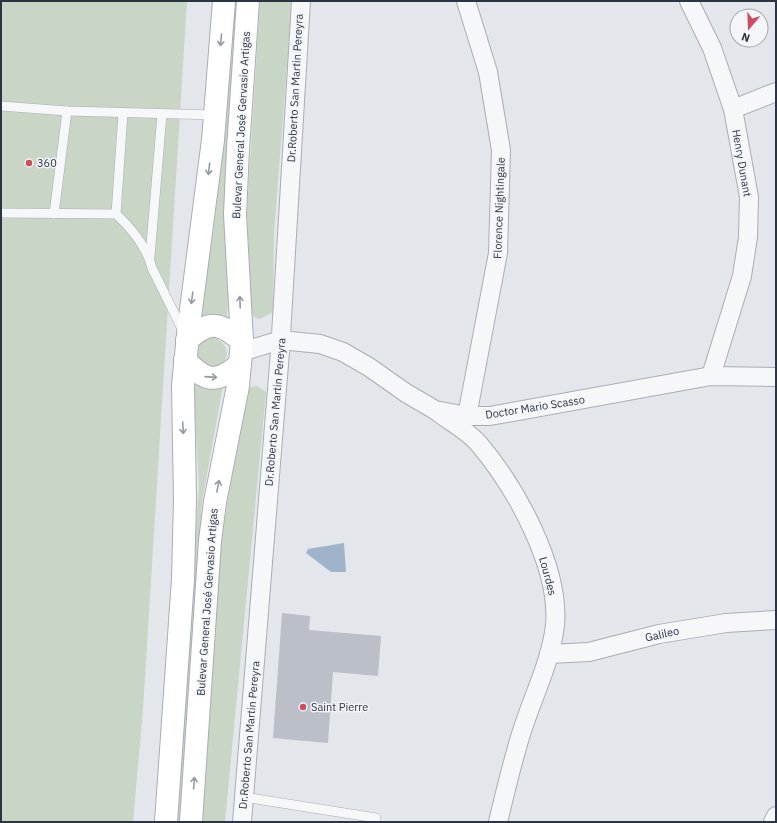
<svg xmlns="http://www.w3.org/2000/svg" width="777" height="823" font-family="'IBM Plex Sans',sans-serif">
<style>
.green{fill:#c9d5c5}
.water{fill:#9fb4ca}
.building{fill:#babfc8}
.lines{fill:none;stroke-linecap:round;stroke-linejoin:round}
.service-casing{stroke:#a8adb5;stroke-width:10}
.minor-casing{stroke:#a8adb5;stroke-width:20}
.secondary-casing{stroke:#a8adb5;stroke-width:24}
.service{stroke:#f6f7f9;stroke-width:9}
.minor{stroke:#f6f7f9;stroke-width:18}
.secondary{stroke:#fff;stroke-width:22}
.oneway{stroke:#959aa1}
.poi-dot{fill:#cc4c60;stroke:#f3f5f8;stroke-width:1.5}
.labels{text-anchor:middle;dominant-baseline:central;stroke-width:3;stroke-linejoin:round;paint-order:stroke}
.street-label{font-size:11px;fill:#2b3443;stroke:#f3f5f8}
.poi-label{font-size:11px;fill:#2b3443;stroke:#f3f5f8;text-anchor:start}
</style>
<rect width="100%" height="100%" fill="#e3e6eb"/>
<g class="green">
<polygon points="1,1 187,1 143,709 133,822 1,822"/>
<polygon points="235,1 239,1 227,320 197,319 212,243 226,126"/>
<polygon points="260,1 292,1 274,233 273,312 260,319 254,317 251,310 247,211"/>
<path d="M213 337C231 343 232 365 212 369L195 357C197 341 197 338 213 337Z"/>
<polygon points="193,384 207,388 223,386 202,502 181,822 175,822 199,485"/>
<polygon points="257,386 266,392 225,822 198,822 211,690 221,543 245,388"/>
</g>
<polygon class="water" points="344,543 346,572 331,572 306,553 308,549"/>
<polygon class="building" points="282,613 310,616 309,630 381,636 378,676 333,672 328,743 273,738"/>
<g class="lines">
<defs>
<g id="service">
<polyline points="1,106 67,111 215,115"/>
<path d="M1 213 116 214C131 228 147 247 152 268L184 333"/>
<polyline points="54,214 67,111"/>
<polyline points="116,214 123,113"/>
<polyline points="150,257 162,114"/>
<polyline points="244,797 376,818"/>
</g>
<g id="minor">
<polyline points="466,1 488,72 501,150 498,253 467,416"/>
<polyline points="689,1 712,48 733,109 749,197 748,237 742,276 711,376"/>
<polyline points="733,109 776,92"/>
<polyline points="241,352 281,340 320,344 343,352 369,367 406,393 435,410 467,416 490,416 711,376 776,377"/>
<path d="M439 413C451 422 469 432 479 444 516 488 560 567 555 625 551 662 532 698 521 734 512 763 505 793 498 822"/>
<polyline points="549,654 589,652 659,634 726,623 776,620"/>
<polyline points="242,822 280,352 301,1"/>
<polyline points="773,822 776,816"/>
</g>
<g id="secondary">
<path d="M187 340C210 320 219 322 242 341"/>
<path d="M185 360C205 381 216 385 240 364"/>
<polyline points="166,822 183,579 185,500 183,385 189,325 213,140 224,1"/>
<polyline points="191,822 210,541 215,502 238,386 242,341 235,214 238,149 248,1"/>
</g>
</defs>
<use href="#service" class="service-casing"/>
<use href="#minor" class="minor-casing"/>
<use href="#secondary" class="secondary-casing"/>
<use href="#service" class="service"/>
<use href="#minor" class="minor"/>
<use href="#secondary" class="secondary"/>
</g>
<defs><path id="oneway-shaft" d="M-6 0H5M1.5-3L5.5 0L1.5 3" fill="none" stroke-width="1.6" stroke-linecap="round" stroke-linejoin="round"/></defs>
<g class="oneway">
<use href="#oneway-shaft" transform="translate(221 40) rotate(95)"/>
<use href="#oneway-shaft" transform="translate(209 169) rotate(97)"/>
<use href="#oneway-shaft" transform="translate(192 298) rotate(98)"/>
<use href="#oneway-shaft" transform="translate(240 302) rotate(-92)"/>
<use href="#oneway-shaft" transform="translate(211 377) rotate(4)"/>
<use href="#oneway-shaft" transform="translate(183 428) rotate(87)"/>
<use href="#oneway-shaft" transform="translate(218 486) rotate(-79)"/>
<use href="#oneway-shaft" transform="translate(194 783) rotate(-86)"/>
</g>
<g class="poi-dot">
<circle cx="29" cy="163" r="4"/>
<circle cx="303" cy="707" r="4"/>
</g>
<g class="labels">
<g class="street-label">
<text transform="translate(295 88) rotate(-87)">Dr.Roberto San Martin Pereyra</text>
<text transform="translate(241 125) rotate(-87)">Bulevar General José Gervasio Artigas</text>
<text transform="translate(742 163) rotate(80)">Henry Dunant</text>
<text transform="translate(499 208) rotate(-88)">Florence Nightingale</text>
<text transform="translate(535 407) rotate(-9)">Doctor Mario Scasso</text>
<text transform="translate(275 412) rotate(-85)">Dr.Roberto San Martin Pereyra</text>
<text transform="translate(548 576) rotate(75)">Lourdes</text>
<text transform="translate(207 602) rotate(-86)">Bulevar General José Gervasio Artigas</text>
<text transform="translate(662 634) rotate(-12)">Galileo</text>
<text transform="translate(249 735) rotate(-85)">Dr.Roberto San Martin Pereyra</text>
</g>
<g class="poi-label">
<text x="37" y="163">360</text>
<text x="311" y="707">Saint Pierre</text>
</g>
</g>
<rect width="777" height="823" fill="none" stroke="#2b3443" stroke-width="4"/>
<g transform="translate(749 28) rotate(199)"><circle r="19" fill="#f3f5f8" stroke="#a3a8b0"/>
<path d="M0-3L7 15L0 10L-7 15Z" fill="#cc4c60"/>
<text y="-6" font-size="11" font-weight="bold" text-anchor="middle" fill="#2b3443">N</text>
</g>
</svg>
